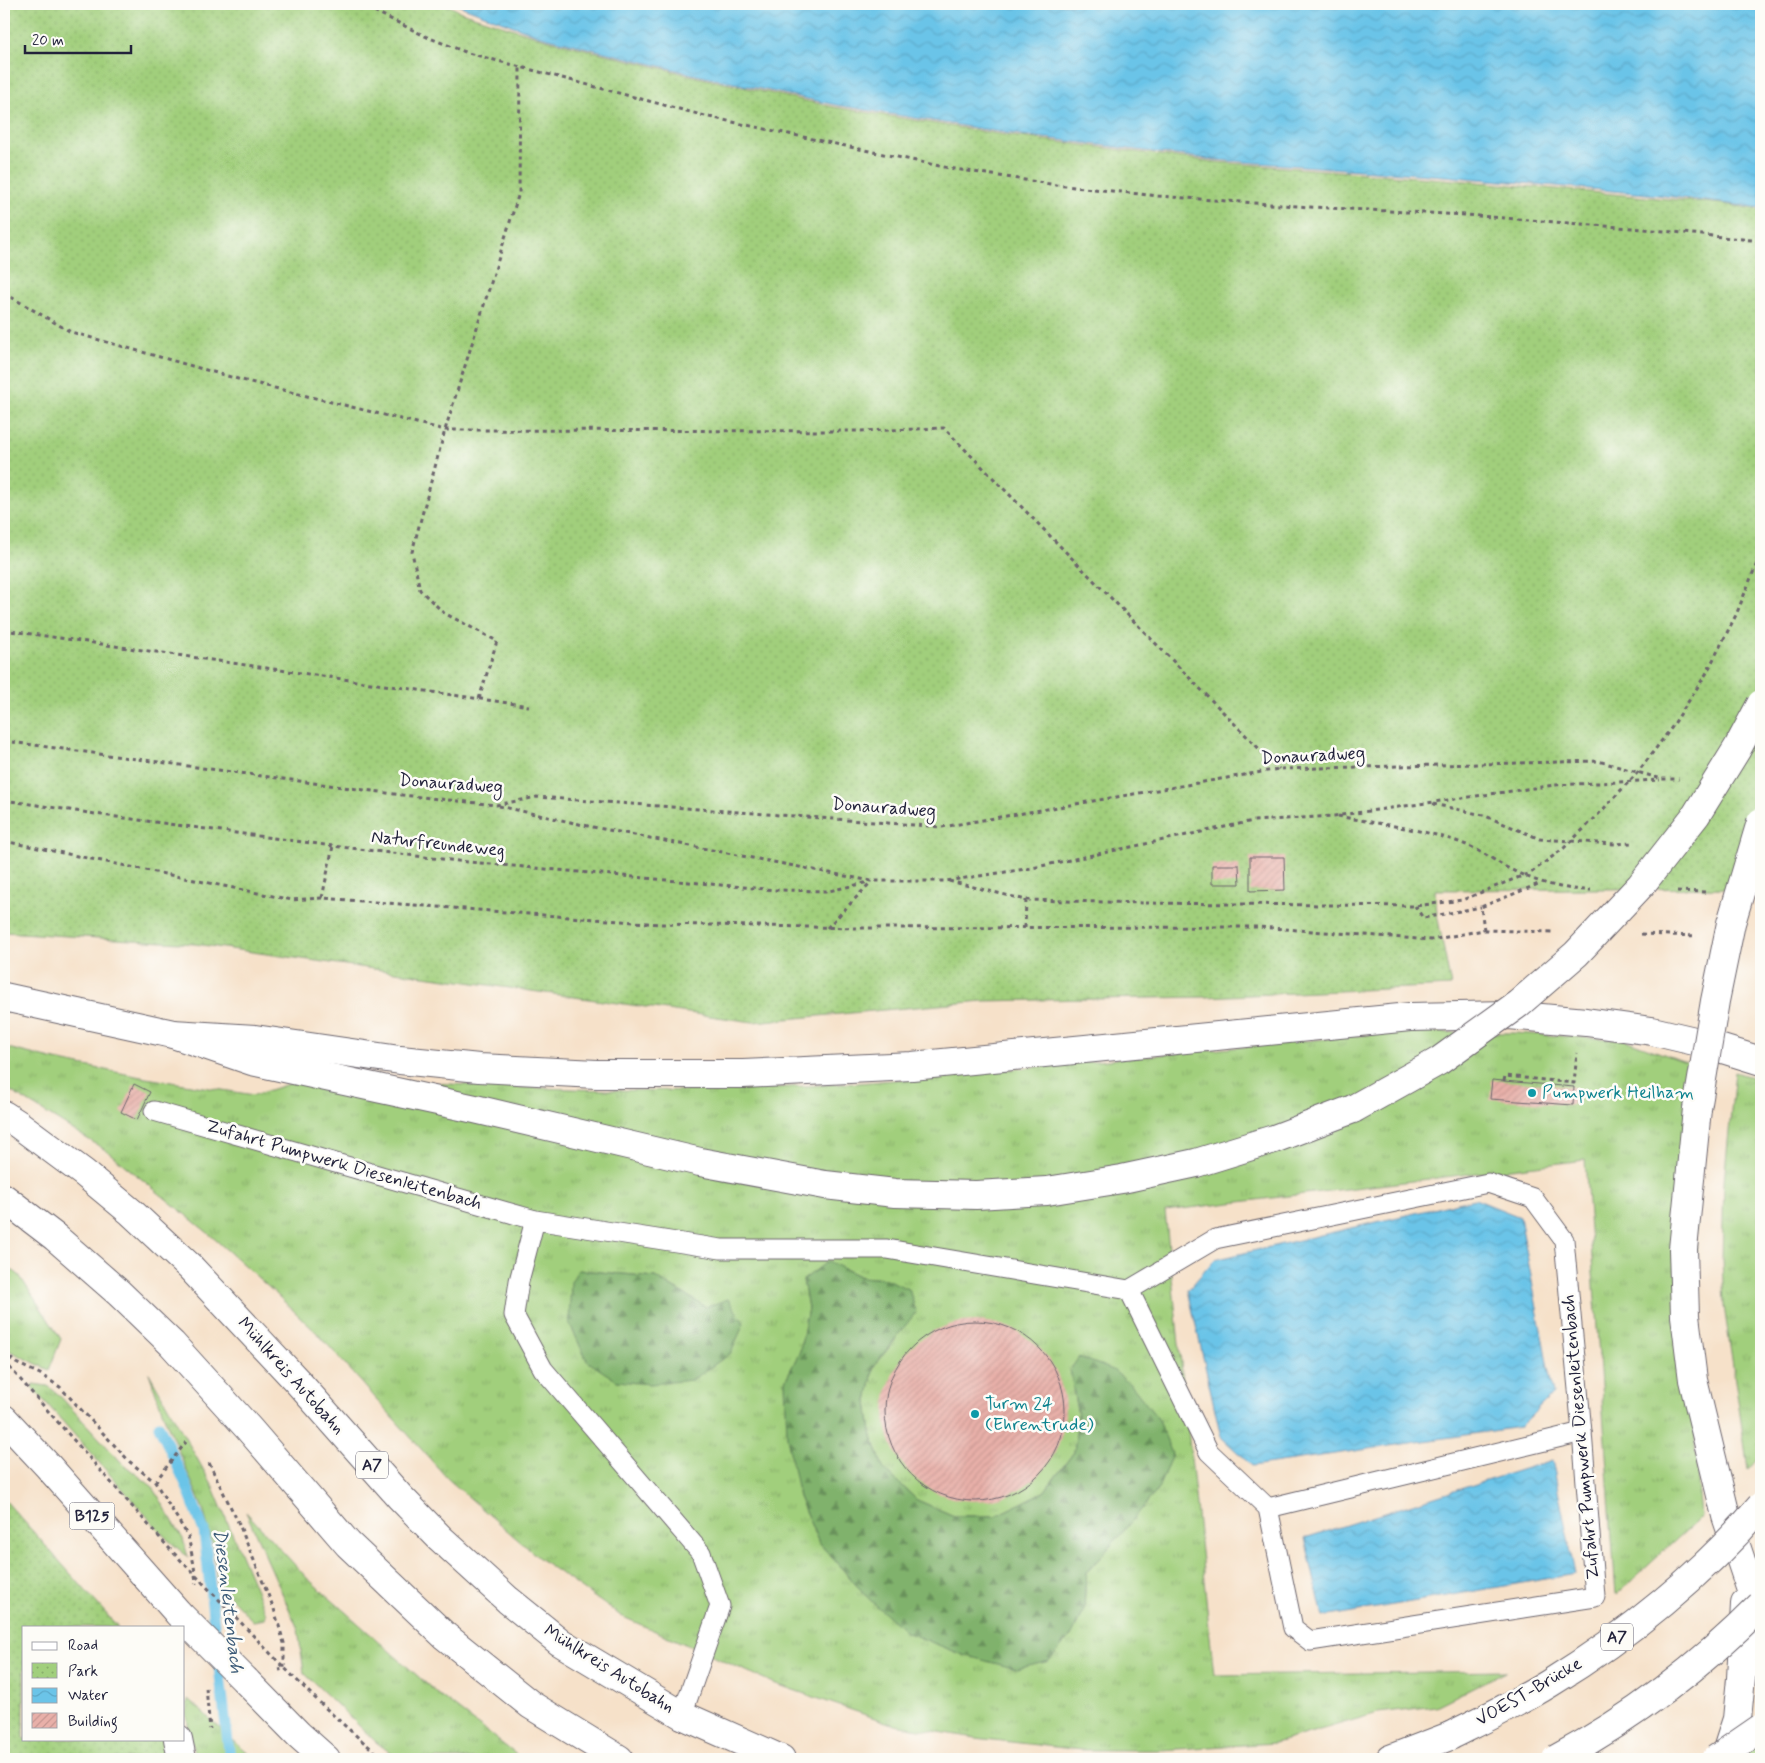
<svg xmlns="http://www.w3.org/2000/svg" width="1765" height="1763" font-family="Mynerve,sans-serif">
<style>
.grass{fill:url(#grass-tufts);stroke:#62785c;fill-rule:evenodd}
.forest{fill:url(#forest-firs);stroke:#516a54}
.park{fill:url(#park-dots);stroke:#62785c}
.water{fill:url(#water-waves);stroke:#467392}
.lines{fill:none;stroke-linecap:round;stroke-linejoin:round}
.stream{stroke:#6bc4e8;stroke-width:11}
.building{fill:url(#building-hatch)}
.service-casing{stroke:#6c656d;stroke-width:21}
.minor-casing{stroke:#6c656d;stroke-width:30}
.primary-casing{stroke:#6c656d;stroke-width:30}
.motorway-casing{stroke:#6c656d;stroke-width:30}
.path{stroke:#6c656d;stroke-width:3;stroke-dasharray:4 4;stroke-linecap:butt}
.service{stroke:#fff;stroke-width:19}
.minor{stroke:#fff;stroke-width:28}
.primary{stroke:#fff;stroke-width:28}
.motorway{stroke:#fff;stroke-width:28}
.primary-bridge-casing{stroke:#6c656d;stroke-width:30;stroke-linecap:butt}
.motorway-bridge-casing{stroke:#6c656d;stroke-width:30;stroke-linecap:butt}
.path-bridge{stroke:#6c656d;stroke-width:3;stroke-dasharray:4 4;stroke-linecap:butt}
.primary-bridge{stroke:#fff;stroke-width:28}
.motorway-bridge{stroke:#fff;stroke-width:28}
.culture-dot{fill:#0f9aa8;stroke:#fdfcf7;stroke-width:2}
.labels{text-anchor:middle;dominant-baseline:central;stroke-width:5;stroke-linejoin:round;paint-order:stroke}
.shield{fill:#fdfcf7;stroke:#646373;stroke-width:1}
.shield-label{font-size:16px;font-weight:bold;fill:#22223b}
.street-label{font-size:18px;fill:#22223b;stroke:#fdfcf7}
.culture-label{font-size:18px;fill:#0d838f;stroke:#fdfcf7;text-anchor:start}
.water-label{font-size:19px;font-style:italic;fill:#3c5b78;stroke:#fdfcf7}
</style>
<defs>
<pattern id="grass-tufts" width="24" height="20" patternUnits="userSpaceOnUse" patternTransform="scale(1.25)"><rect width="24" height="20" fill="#a1cf7c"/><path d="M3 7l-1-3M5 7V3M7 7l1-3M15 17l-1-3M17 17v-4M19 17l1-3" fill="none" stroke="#8ab16c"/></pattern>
<pattern id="forest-firs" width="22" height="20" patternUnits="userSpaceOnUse" patternTransform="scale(1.25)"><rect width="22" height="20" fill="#80b26c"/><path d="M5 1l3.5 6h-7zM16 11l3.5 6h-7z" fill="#68905a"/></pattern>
<pattern id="park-dots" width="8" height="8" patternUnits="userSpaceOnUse" patternTransform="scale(1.25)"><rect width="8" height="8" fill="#a1cf7c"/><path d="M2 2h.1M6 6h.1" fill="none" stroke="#8ab16c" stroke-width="1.8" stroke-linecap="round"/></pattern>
<pattern id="water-waves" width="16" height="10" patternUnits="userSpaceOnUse" patternTransform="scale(1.25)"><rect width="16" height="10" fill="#6bc4e8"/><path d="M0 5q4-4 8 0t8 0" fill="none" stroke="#5ca8c8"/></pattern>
<pattern id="building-hatch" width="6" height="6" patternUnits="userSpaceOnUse" patternTransform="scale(1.25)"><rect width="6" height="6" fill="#e8b0a9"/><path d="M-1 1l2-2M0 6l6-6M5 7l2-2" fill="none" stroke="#c79792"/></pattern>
</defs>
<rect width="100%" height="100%" fill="#fdfcf7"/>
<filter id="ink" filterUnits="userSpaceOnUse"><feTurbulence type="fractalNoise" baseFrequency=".02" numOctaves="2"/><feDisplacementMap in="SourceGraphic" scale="10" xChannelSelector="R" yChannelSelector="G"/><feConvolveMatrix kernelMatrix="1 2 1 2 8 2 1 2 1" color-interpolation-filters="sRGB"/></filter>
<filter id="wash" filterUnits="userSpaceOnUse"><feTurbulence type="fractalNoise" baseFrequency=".0096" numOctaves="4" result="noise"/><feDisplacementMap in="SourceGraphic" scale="20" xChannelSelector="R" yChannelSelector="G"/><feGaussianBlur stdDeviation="1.12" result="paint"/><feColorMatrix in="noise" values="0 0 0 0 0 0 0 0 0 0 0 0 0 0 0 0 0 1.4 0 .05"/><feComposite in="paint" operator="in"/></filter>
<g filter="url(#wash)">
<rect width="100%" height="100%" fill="#f6e1c9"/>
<g class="grass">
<path d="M1397 1032 1514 1033 1625 1040 1691 1064 1697 1269 1695 1446 1701 1517 1616 1595 1585 1160 1165 1211 1214 1675 1506 1671 1436 1706 1378 1713 1275 1743 1161 1750H1081L976 1738 895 1725 776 1684 621 1616 539 1558 448 1479 319 1335 274 1292 208 1233 107 1151 4 1087V1047L55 1060 146 1078 254 1095 320 1074 416 1082 503 1087 608 1090 720 1091 858 1083 941 1076ZM842 1268 861 1277 886 1279 896 1339 874 1366 867 1401 871 1433 883 1468 917 1500 954 1516H995L1044 1492 1074 1452 1078 1416 1073 1390 1158 1489 1121 1534 1086 1573 1084 1609 868 1598 819 1543 799 1497 785 1381 800 1352 808 1308 803 1280ZM578 1270 655 1277 706 1307Z"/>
<polygon points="1735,1072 1761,1080 1761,1454 1748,1469 1724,1306 1722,1260 1724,1181"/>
<polygon points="4,1264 19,1275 61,1339 49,1370 10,1351 4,1344"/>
<polygon points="149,1373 212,1485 266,1614 265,1619 253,1621 218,1584 213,1545 203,1509 165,1419"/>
<polygon points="33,1384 48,1386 58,1394 123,1464 153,1487 183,1539 188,1557 167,1539 32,1387"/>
<polygon points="246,1512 307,1578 438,1694 522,1759 399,1759 376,1742 304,1673 298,1629"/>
<polygon points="188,1699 254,1759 195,1759 186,1713"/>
<polygon points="1761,1742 1761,1759 1746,1759 1749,1750"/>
</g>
<g class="forest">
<polygon points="828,1261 861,1277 886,1279 909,1289 916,1312 874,1366 867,1401 871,1433 883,1468 917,1500 954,1516 995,1516 1044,1492 1074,1452 1078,1416 1070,1370 1079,1357 1113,1370 1132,1386 1159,1420 1172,1454 1158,1489 1121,1534 1086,1573 1084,1609 1071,1636 1049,1661 1017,1669 963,1655 906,1632 868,1598 819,1543 799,1497 787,1437 785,1381 800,1351 808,1308 803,1280"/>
<polygon points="578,1270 655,1277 706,1307 728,1299 744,1323 731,1353 692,1380 650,1384 617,1381 587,1361 569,1322 571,1282"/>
</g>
<g class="park">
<polygon points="4,4 446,4 461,12 545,39 697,77 834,107 1005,135 1215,162 1443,179 1657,198 1723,204 1761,210 1761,888 1435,890 1437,914 1451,986 1205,997 982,1001 753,1022 195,944 4,932"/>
<polygon points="4,1499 118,1627 24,1627 24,1739 163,1739 166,1759 4,1759"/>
</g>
<g class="water">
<polygon points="455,4 1761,4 1761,208 1657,195 1444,176 1215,160 1005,133 835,105 696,75 540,36"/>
<polygon points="1475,1199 1520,1217 1553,1394 1520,1427 1252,1466 1221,1437 1188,1290 1214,1260"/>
<polygon points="1552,1460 1575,1574 1323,1617 1305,1538"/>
</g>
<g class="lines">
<g class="stream">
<polyline points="159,1426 185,1482 204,1531 216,1643"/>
<polyline points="218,1659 230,1759"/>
</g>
</g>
<g id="blocks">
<g class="building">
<polygon points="1250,857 1284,857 1285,890 1250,891"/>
<polygon points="1212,865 1239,865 1240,884 1212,884"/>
<polygon points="1492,1080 1574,1087 1573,1105 1490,1099"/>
<polygon points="134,1084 150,1092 137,1120 121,1112"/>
<circle cx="975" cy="1411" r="90"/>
</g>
</g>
</g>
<g filter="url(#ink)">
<use href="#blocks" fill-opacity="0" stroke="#6c656d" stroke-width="1"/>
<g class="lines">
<defs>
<g id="service">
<polyline points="154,1111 535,1220 721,1249 887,1249 1129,1290 1215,1239 1488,1183 1533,1198 1564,1240 1582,1432 1595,1597 1310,1641 1293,1628 1268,1508 1209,1452 1129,1290"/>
<polyline points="535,1220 519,1281 514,1315 543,1369 701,1553 720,1606 682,1715"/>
<polyline points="1268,1508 1582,1432"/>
</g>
<polyline id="minor" points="178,1739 182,1759"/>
<g id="primary">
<polyline points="4,1419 48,1466 179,1614"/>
<polyline points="246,1681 299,1735 326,1759"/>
</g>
<g id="motorway">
<polyline points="4,997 173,1034 252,1061 475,1109 700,1162 825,1185 895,1193 976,1195 1047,1191 1122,1179 1196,1163 1274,1139 1353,1109"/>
<polyline points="173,1034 255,1039 400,1060 479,1068 597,1074 743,1074 912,1066 1410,1017 1509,1015 1586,1022 1652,1031 1703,1043 1761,1061"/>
<polyline points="1697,1109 1683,1249 1685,1316 1693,1380 1726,1516 1761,1620"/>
<polyline points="4,1115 18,1124 84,1173 131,1212 190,1267 297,1381 400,1497 440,1538 508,1600 560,1642 682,1715 781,1759"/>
<polyline points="4,1198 55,1237 119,1293 172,1344 249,1429 348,1544 445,1636 531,1705 619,1759"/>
<polyline points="1390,1759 1450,1736"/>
<polyline points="1724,1759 1737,1719 1741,1678 1745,1604"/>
</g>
</defs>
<use href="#service" class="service-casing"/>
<use href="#minor" class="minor-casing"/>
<use href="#primary" class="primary-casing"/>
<use href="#motorway" class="motorway-casing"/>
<g class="path">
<polyline points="360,4 427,37 468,53 709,117 949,168 1056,185 1158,196 1310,207 1466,215 1644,229 1761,241"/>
<polyline points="4,293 71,332 238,379 445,430 861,431 944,428 1279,769"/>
<polyline points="4,630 529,706"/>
<polyline points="479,699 497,641 444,613 420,590 412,552 445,430 519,193 520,66"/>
<polyline points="4,741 402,795 496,805 537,797 942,827 1279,769 1598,761 1662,779 1679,779"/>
<polyline points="4,800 102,815 333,846 458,861 601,874 776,890 829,891 869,882"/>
<polyline points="1433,804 1483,815 1540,839 1615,844 1633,843"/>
<polyline points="499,806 588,826 871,881 946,881 1032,868 1253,821 1334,816 1555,785 1660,780"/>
<path d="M1338 816C1378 824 1432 830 1469 846 1482 852 1494 860 1506 867 1533 881 1560 890 1591 890"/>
<polyline points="4,841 292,900 322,898 660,924 858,928 1258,927 1431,940 1484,930 1552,932"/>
<polyline points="949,881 1026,900 1145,903"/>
<polyline points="1677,891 1706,892"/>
<polyline points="322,898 333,846"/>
<polyline points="1415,906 1423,918 1481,907"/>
<polyline points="827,928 871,882"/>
<polyline points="1025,928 1026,900"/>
<polyline points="1484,930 1481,907 1541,883"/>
<polyline points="1641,934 1697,936"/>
<polyline points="1504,1081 1505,1076 1574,1083 1577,1053"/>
<polyline points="4,1352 16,1363 40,1374 60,1387 130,1462 155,1482 188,1536 194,1565 196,1584"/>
<polyline points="4,1361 168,1547"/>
<polyline points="209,1463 239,1524 274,1609 284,1643 284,1669 279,1670"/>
<polyline points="155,1482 186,1442"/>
<path d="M230 1611C279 1663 328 1714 384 1759"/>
<polyline points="206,1688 210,1729"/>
</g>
<use href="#service" class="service"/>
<use href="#minor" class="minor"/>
<use href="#primary" class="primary"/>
<use href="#motorway" class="motorway"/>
<defs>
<polyline id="primary-bridge" points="179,1614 246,1681"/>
<g id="motorway-bridge">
<polyline points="1353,1109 1439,1061 1518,1004 1576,954 1641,885 1696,815 1737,749 1761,704"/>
<polyline points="1697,1109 1715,1001 1731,923 1761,822"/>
<path d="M1450 1736C1484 1719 1518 1703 1550 1683 1627 1636 1703 1574 1761 1506"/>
<path d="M1556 1759C1631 1719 1701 1666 1761 1605"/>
<polyline points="1716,1759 1761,1728"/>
</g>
</defs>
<use href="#primary-bridge" class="primary-bridge-casing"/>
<use href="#motorway-bridge" class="motorway-bridge-casing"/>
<g class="path-bridge">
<polyline points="1145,903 1415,906 1462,900 1532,872 1564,848 1594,819 1638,772 1672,727 1706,674 1736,615 1761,553"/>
<polyline points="168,1547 230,1611"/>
</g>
<use href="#primary-bridge" class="primary-bridge"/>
<use href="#motorway-bridge" class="motorway-bridge"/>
</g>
</g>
<g class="culture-dot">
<circle cx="1532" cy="1093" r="5"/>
<circle cx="975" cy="1414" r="5"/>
</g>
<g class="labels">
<g class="shield">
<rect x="356" y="1451.5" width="32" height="27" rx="4"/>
<rect x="69.5" y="1502.5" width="45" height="27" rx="4"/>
<rect x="1601" y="1623.5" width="32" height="27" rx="4"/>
</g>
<g class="shield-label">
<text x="372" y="1465">A7</text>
<text x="92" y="1516">B125</text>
<text x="1617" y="1637">A7</text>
</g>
<g class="street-label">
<text transform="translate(1313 756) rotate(-3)">Donauradweg</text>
<text transform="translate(451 784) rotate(4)">Donauradweg</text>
<text transform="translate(884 808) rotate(4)">Donauradweg</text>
<text transform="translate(438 844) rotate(6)">Naturfreundeweg</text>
<text transform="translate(344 1165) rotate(16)">Zufahrt Pumpwerk Diesenleitenbach</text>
<text transform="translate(291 1376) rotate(48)">Mühlkreis Autobahn</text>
<text transform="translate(1581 1437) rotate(-95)">Zufahrt Pumpwerk Diesenleitenbach</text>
<text transform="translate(609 1669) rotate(32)">Mühlkreis Autobahn</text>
<text transform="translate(1529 1692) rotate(-30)">VOEST-Brücke</text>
</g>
<g class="culture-label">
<text x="1542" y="1093">Pumpwerk Heilham</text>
<text x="985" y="1404">Turm 24<tspan x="985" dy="21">(Ehrentrude)</tspan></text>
</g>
<g class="water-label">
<text transform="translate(228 1601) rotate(83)">Diesenleitenbach</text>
</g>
</g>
<rect width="1765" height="1763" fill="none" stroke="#fdfcf7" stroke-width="20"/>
<rect x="22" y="1626" width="162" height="115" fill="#fdfcf7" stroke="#a5a5ac"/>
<rect x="32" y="1642" width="25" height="8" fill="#ffffff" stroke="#a5a5ac"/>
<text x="68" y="1650" font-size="15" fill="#22223b">Road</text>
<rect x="32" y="1663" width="25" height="15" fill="url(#park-dots)" stroke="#a5a5ac"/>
<text x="68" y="1676" font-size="15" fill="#22223b">Park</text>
<rect x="32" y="1688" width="25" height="15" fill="url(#water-waves)" stroke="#a5a5ac"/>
<text x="68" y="1700" font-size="15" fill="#22223b">Water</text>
<rect x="32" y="1713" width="25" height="15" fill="url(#building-hatch)" stroke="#a5a5ac"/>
<text x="68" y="1726" font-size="15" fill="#22223b">Building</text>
<path d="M25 45v8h106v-8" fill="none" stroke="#22223b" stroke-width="2.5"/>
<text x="32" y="45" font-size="15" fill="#22223b" stroke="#fdfcf7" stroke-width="4" paint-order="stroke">20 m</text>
</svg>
